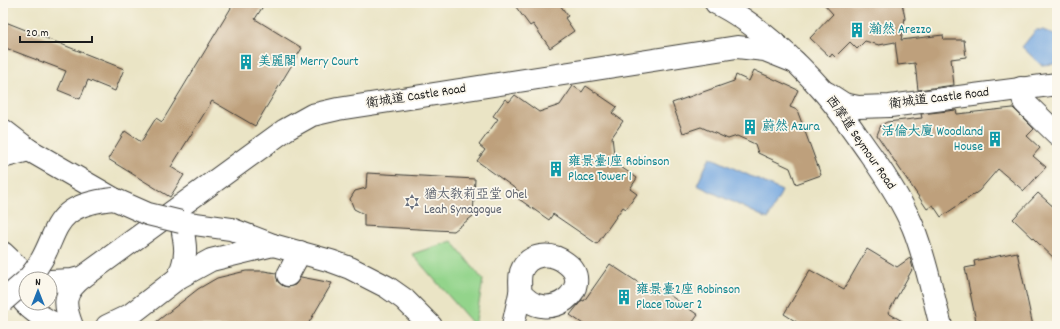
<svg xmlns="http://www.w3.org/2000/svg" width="1060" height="329" font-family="Dekko,'LXGW WenKai TC',sans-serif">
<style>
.green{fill:#93d48b;stroke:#587854}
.water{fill:#74a7e0;stroke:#48627e}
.building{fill:#bea07c}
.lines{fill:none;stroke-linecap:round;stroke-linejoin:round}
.minor-casing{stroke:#3b3a35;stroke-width:24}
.major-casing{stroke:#3b3a35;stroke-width:24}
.minor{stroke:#fff;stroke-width:22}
.major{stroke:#fff;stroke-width:22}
.minor-bridge-casing{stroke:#3b3a35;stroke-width:24;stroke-linecap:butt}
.major-bridge-casing{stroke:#3b3a35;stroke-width:24;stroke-linecap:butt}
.minor-bridge{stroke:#fff;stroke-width:22}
.major-bridge{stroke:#fff;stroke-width:22}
.labels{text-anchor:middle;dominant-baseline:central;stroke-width:3.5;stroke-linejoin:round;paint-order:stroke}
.culture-label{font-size:13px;fill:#0d838f;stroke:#fbf7ec;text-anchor:start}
.street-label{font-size:13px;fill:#1c1c1c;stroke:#fbf7ec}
.worship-label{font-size:13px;fill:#5b616d;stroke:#fbf7ec;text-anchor:start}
</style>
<rect width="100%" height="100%" fill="#fbf7ec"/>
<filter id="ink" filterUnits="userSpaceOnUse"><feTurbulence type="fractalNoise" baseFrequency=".025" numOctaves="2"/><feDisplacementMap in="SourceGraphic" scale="8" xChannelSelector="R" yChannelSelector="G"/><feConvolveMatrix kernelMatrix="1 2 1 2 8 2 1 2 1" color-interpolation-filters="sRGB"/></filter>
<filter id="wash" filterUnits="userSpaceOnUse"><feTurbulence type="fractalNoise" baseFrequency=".012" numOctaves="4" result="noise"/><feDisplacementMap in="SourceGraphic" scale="16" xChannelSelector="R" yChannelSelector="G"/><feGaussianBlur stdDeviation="0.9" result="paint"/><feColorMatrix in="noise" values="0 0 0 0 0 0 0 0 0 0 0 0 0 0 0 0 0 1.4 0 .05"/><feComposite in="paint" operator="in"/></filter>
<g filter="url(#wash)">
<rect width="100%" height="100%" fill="#eae4c5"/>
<polygon class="green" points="452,241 483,280 475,326 412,254"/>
<g class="water">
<polygon points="1036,30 1043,30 1057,36 1057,64 1041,65 1022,47"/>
<polygon points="710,157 782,191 768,219 697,185"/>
</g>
<g id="blocks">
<g class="building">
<polygon points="234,3 265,3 255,19 302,48 255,126 212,101 171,167 184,175 170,197 108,159 125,131 141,142 156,118 162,122"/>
<polygon points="513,3 562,3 560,5 568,16 565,18 574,31 550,48 533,24 530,26"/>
<polygon points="823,3 902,3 905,18 901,40 943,35 944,40 964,40 966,57 951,59 954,85 918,90 915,63 898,65 895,42 879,45 865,41 857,49 850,42 835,57 832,54 830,57 810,38 833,14"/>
<polygon points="3,21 124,69 115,91 88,80 80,99 58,90 66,71 3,47"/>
<polygon points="754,70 798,90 790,107 797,110 821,175 796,184 790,168 758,153 755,144 737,136 728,139 701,127 683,133 672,103 734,81 736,75 749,81"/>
<polygon points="573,86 582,92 586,86 617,107 612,113 623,121 612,137 615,163 637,178 630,189 637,194 626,209 623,207 597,244 553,214 549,220 516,197 520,192 477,161 485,150 479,145 498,119 493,116 505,99 509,102 515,95 539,112 560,105"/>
<polygon points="1013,108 1034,129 1027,136 1040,148 1033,156 1046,167 1024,191 998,169 979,191 941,217 933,205 927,209 877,135 881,125 887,122 922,118 921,114 956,110 957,114"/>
<polygon points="367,173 475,179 473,216 454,231 364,226 364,214 354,209 350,199 355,191 366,188"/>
<polygon points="1038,193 1057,210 1057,261 1013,219"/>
<polygon points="867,249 897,267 910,258 913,268 888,313 911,326 803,326 784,314 810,270 844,289"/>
<polygon points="1017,252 1033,326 977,326 965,268 975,266 974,261"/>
<polygon points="610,264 654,293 658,287 698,315 690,326 586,326 570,315 582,300 584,301"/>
<polygon points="246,271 264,271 276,273 278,282 283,286 288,287 295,285 301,277 332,283 307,326 151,326 198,289 217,278"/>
</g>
</g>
</g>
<g filter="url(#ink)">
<use href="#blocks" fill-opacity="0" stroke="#3b3a35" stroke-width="1"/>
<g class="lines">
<defs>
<g id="minor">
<path d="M716 3C753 21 796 60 823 91 840 110 855 133 870 154 886 177 902 201 913 227 926 259 932 293 941 326"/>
<polyline points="1021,88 1024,102 1057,134"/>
<polyline points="827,93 844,104 858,107 890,106 1057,84"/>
<polyline points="3,253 21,270 41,279"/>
<polyline points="288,275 300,252"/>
<polyline points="50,281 72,280 83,277 285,130 312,115 338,109 737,47 765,50 795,62"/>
<path d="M72 326C63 303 63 293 83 277"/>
<path d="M513 326C515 315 518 304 520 293 521 286 519 280 521 272 528 252 552 252 566 263 598 286 547 329 520 292"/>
</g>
<g id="major">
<polyline points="3,130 29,150 114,199"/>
<polyline points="3,157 29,150"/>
<path d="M3 265C16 296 28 313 60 326"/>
<path d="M178 278C188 256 186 246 181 222L231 229 273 245 331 261 350 268 387 287 404 299 431 326"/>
<polyline points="107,326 130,315 178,278 211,260 273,245"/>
</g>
</defs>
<use href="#minor" class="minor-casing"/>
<use href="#major" class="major-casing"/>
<use href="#minor" class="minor"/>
<use href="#major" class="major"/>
<defs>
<g id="minor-bridge">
<path d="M28 279C64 238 42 206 114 199"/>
<polyline points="3,301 26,281"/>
</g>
<polyline id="major-bridge" points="114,199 148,214 181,222"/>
</defs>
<use href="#minor-bridge" class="minor-bridge-casing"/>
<use href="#major-bridge" class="major-bridge-casing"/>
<use href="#minor-bridge" class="minor-bridge"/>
<use href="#major-bridge" class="major-bridge"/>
</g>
</g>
<defs>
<symbol id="building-bare" viewBox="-9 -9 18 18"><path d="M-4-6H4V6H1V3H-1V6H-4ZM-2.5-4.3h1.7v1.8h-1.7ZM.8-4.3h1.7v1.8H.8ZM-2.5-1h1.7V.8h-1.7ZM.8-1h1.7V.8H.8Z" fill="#0f9aa8" stroke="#fbf7ec" stroke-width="2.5" paint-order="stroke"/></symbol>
<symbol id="synagogue-bare" viewBox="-9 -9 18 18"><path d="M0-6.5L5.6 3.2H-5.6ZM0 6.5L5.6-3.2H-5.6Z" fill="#6b7280" stroke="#fbf7ec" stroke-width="2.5" paint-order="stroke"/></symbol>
</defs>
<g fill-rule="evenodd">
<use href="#building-bare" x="846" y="19" width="22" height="22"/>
<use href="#building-bare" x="235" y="51" width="22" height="22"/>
<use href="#building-bare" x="739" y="116" width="22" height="22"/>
<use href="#building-bare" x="984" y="128" width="22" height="22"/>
<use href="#building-bare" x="545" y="158" width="22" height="22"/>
<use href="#synagogue-bare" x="401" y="191" width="22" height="22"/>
<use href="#building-bare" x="613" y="286" width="22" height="22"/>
</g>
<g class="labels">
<g class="culture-label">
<text x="869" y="30">瀚然 Arezzo</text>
<text x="258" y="62">美麗閣 Merry Court</text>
<text x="762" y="127">蔚然 Azura</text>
<text x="983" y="132" text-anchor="end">活倫大廈 Woodland<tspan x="983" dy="15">House</tspan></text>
<text x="568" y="162">雍景臺1座 Robinson<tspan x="568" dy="15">Place Tower 1</tspan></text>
<text x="636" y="290">雍景臺2座 Robinson<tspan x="636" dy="15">Place Tower 2</tspan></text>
</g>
<g class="street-label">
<text transform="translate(416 97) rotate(-9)">衛城道 Castle Road</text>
<text transform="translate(939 99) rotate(-7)">衛城道 Castle Road</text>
<text transform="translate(860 143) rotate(55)">西摩道 Seymour Road</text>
</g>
<g class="worship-label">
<text x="424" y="195">猶太教莉亞堂 Ohel<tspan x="424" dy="15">Leah Synagogue</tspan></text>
</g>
</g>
<rect width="1060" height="329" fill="none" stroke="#fbf7ec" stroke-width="16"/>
<g transform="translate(38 291)"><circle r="19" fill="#fbf7ec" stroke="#a29f99"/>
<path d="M0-3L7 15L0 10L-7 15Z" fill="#1f6fb2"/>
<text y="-6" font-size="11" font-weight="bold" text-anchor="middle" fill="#1c1c1c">N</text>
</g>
<path d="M20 36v6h72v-6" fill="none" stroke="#1c1c1c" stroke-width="2"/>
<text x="26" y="36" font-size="12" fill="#1c1c1c" stroke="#fbf7ec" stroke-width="3" paint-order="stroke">20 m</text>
</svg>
